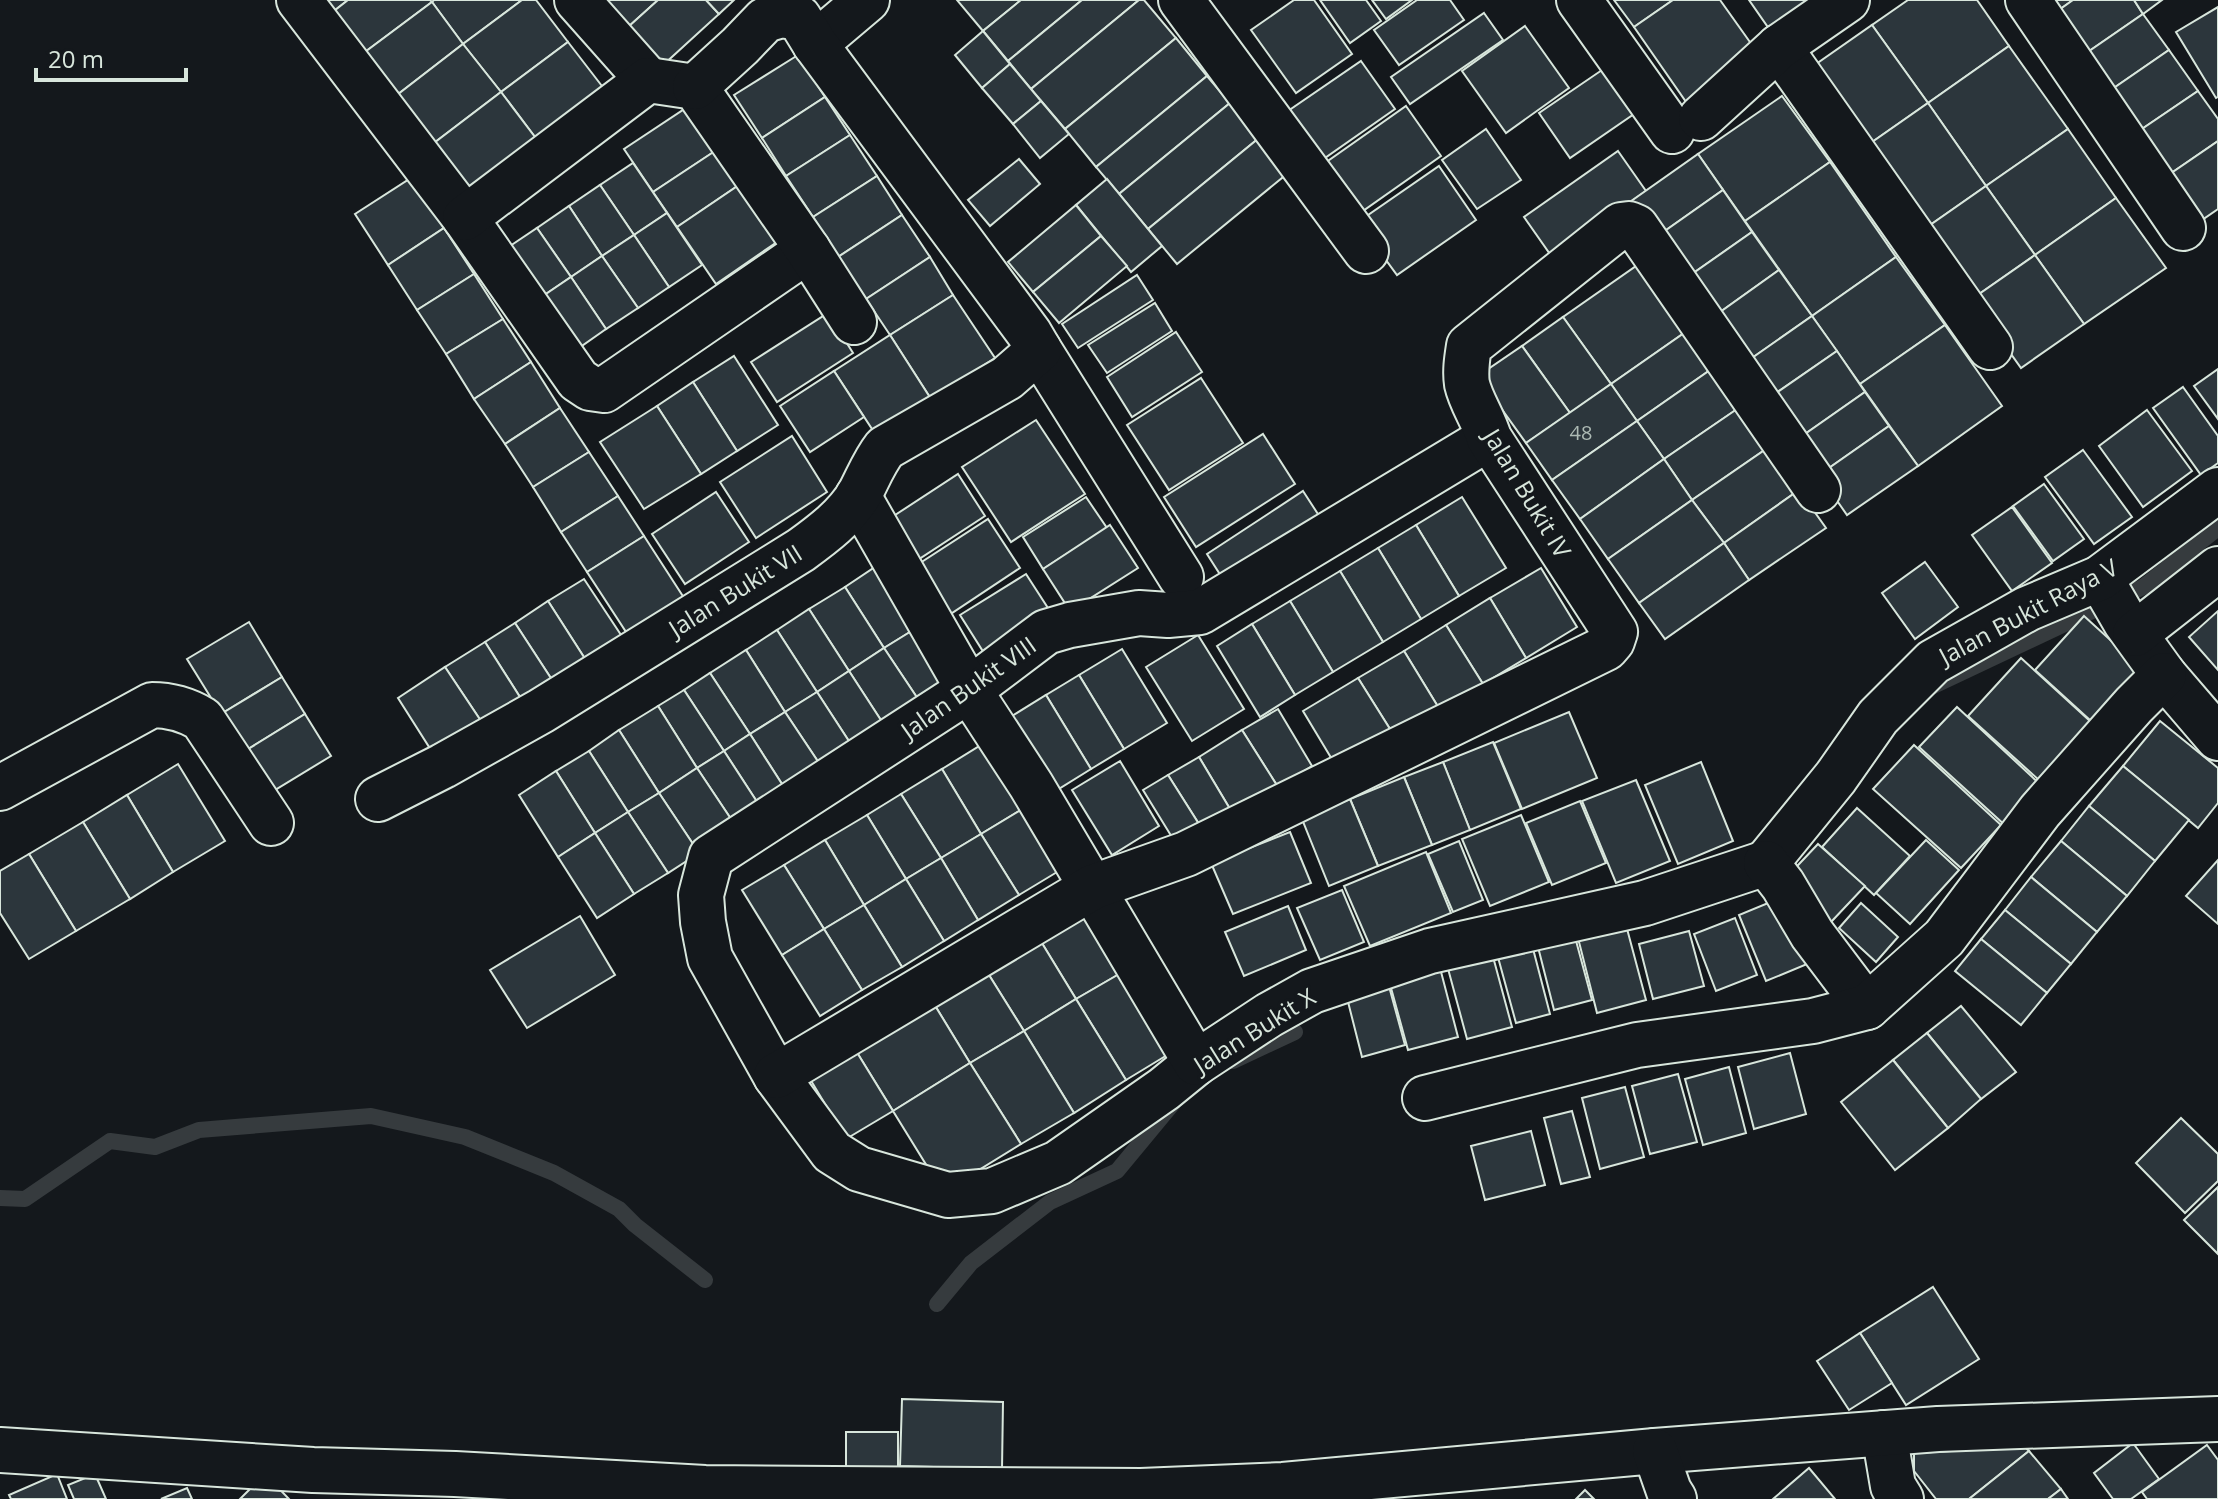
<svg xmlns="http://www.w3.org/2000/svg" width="2218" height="1499" font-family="'Open Sans',sans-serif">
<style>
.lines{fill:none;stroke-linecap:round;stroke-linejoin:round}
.stream{stroke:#363b3e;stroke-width:16}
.building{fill:#2c363c;stroke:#d8e6dc;stroke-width:2}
.street-casing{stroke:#d8e6dc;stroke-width:48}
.street{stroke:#14181c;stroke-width:44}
.labels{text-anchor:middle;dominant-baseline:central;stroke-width:6;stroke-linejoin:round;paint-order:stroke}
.number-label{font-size:20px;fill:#adbab4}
.street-label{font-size:24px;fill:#d8e6dc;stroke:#14181c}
</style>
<rect width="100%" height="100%" fill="#14181c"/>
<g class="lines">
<g class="stream">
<polyline points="1929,688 2143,587 2218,528"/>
<polyline points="1233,1061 1295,1032"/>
<polyline points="0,1198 25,1199 110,1141 155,1147 199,1130 371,1116 465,1137 554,1173 619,1209 635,1225 705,1280"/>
<polyline points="937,1304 971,1263 1050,1202 1117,1171 1175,1101"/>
</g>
</g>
<g class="building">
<polygon points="325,0 348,0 334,11"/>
<polygon points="348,0 430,0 432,2 365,52 334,11"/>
<polygon points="434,0 522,0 463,44 432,2"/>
<polygon points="522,0 536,0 568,42 501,92 463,44"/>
<polygon points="601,0 658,0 627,28"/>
<polygon points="658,0 706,0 719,14 662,66 627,28"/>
<polygon points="706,0 734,0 719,14"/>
<polygon points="957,0 1021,0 983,31"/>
<polygon points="1021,0 1082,0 1008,61 983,31"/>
<polygon points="1082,0 1139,0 1031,89 1008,61"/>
<polygon points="1139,0 1144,0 1176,38 1065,129 1031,89"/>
<polygon points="1294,0 1314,0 1352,54 1296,93 1251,30"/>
<polygon points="1320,0 1366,0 1381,21 1350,43"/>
<polygon points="1372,0 1412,0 1386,19"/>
<polygon points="1417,0 1450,0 1464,20 1399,65 1374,30"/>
<polygon points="1614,0 1673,0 1634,27"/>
<polygon points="1673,0 1720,0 1762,59 1691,109 1634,27"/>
<polygon points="1749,0 1819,0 1772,33"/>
<polygon points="1908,0 1977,0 2009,46 1928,103 1872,25"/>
<polygon points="2042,0 2073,0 2052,15"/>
<polygon points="2073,0 2134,0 2143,14 2082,56 2052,15"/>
<polygon points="2134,0 2162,0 2143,14"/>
<polygon points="432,2 463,44 397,95 365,52"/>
<polygon points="2218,7 2218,97 2216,98 2176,32"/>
<polygon points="1484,13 1503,40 1410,104 1391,77"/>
<polygon points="2143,14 2169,50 2108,92 2082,56"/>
<polygon points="1872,25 1928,103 1865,147 1809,69"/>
<polygon points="1525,26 1569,88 1506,133 1462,71"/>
<polygon points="983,31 1010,64 982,88 955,55"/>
<polygon points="1176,38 1207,76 1096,167 1065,129"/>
<polygon points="568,42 605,90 538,141 501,92"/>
<polygon points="463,44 501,92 434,143 397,95"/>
<polygon points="2009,46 2068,129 1986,186 1928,103"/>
<polygon points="2169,50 2198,91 2136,133 2108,92"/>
<polygon points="798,55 825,97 762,138 734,95"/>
<polygon points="1361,61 1395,109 1322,160 1288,111"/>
<polygon points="1010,64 1041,101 1013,124 982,88"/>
<polygon points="1602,70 1634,114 1570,158 1539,113"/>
<polygon points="1207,76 1230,103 1119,194 1096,167"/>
<polygon points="2198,91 2218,119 2218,141 2167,176 2136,133"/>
<polygon points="501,92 538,141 471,192 434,143"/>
<polygon points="1782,96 1830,162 1745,221 1698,154"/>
<polygon points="825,97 850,135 786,176 762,138"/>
<polygon points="1041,101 1069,134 1040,158 1013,124"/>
<polygon points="1230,103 1259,138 1148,229 1119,194"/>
<polygon points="1928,103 1986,186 1923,230 1865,147"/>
<polygon points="1406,106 1441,156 1360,213 1325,163"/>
<polygon points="686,108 715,151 653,192 624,149"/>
<polygon points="1486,129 1521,180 1477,209 1442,160"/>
<polygon points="2068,129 2116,198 2035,255 1986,186"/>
<polygon points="850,135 877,176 813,217 786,176"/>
<polygon points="1259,138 1288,173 1177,264 1148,229"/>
<polygon points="2218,141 2218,209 2199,222 2167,176"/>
<polygon points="715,151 739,185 677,227 653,192"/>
<polygon points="1618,151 1646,191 1552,257 1524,217"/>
<polygon points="1698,154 1723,190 1652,240 1627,204"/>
<polygon points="1019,159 1040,184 990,226 968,200"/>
<polygon points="1830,162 1896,257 1812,316 1745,221"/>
<polygon points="633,163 667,213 634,235 600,185"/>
<polygon points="1439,166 1476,220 1397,275 1358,222"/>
<polygon points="877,176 902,215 838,257 813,217"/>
<polygon points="411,178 444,228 388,265 355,214"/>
<polygon points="1107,179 1162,246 1131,272 1076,205"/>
<polygon points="600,185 634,235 602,256 569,206"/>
<polygon points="739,185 777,242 716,284 677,227"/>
<polygon points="1986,186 2035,255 1972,299 1923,230"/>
<polygon points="1723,190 1752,232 1682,281 1652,240"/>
<polygon points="2116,198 2166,268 2084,324 2035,255"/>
<polygon points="1076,205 1101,236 1033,292 1008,262"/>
<polygon points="569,206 602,256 571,277 537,228"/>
<polygon points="667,213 702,265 669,287 634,235"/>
<polygon points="902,215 930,257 866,299 838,257"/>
<polygon points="444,228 474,274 417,310 388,265"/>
<polygon points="537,228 571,277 540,298 507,248"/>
<polygon points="1752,232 1779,270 1709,320 1682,281"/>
<polygon points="634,235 669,287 638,308 602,256"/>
<polygon points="1101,236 1127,266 1059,323 1033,292"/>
<polygon points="2035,255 2084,324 2021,368 1972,299"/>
<polygon points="602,256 638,308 606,329 571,277"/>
<polygon points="930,257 953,295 890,335 866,299"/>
<polygon points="1896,257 1945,325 1860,384 1812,316"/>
<polygon points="1639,264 1687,331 1611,384 1563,317"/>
<polygon points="1779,270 1812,316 1742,365 1709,320"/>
<polygon points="474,274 503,319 446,354 417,310"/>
<polygon points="1137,275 1153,300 1078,348 1062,324"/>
<polygon points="571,277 606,329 576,350 540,298"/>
<polygon points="953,295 995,358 931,399 890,335"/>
<polygon points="1155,303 1172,331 1107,373 1088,345"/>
<polygon points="828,313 853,353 777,402 751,362"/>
<polygon points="1812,316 1837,351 1766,400 1742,365"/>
<polygon points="1563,317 1611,384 1570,413 1522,346"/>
<polygon points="503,319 531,362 474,399 446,354"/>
<polygon points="1945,325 2002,406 1918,466 1860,384"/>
<polygon points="1687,331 1713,368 1637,421 1611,384"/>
<polygon points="1176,332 1202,372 1132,417 1107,377"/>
<polygon points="890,335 931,399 876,435 834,371"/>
<polygon points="1522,346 1570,413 1526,443 1478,376"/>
<polygon points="1837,351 1865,392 1795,441 1766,400"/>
<polygon points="734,356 778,425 737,451 693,382"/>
<polygon points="531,362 560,408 505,444 474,399"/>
<polygon points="1713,368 1740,407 1664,459 1637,421"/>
<polygon points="2218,369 2218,419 2194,386"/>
<polygon points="834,371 864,417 810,452 780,406"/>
<polygon points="1201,378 1243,443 1169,490 1127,425"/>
<polygon points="693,382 737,451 701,474 657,406"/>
<polygon points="1611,384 1637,421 1552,480 1526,443"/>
<polygon points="2183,387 2218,436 2218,463 2201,475 2153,408"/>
<polygon points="1865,392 1889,426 1819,475 1795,441"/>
<polygon points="657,406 701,474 644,509 600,442"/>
<polygon points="1740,407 1769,447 1692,500 1664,459"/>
<polygon points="560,408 589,452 533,487 505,444"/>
<polygon points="2147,410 2192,471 2143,507 2099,446"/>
<polygon points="1036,420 1085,494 1011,542 962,467"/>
<polygon points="1637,421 1664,459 1580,519 1552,480"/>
<polygon points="1889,426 1918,466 1847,515 1819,475"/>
<polygon points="1263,434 1295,484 1196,547 1164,497"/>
<polygon points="792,436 827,492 756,538 720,482"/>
<polygon points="1769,447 1799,490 1724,543 1692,500"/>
<polygon points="2083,450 2132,517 2094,544 2045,477"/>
<polygon points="589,452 618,496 561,532 533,487"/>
<polygon points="1664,459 1692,500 1608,559 1580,519"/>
<polygon points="958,474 985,516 916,561 889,519"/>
<polygon points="2044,484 2084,539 2053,561 2013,506"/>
<polygon points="1799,490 1826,528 1749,580 1724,543"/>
<polygon points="1303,491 1327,528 1230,590 1207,554"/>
<polygon points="716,492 749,542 685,584 652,534"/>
<polygon points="618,496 644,536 587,572 561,532"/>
<polygon points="1086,497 1107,528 1043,569 1023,537"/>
<polygon points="1462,497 1506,568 1459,596 1416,525"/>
<polygon points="1692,500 1724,543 1639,603 1608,559"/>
<polygon points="2012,507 2052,563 2012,591 1972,535"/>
<polygon points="988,519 1020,568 949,615 917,565"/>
<polygon points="1110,525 1138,568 1070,611 1043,569"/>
<polygon points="1416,525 1459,596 1421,619 1378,548"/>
<polygon points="644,536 686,601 630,638 587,572"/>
<polygon points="1724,543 1749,580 1665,639 1639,603"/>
<polygon points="1378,548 1421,619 1383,642 1340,571"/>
<polygon points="1925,562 1958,607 1915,639 1882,593"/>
<polygon points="878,565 918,627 884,648 845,587"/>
<polygon points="1541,568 1577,627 1526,658 1490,598"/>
<polygon points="1340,571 1383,642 1333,672 1290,601"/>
<polygon points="1026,574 1057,622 991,664 960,615"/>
<polygon points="584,579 625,641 589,665 548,601"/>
<polygon points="845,587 884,648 849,671 809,609"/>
<polygon points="1490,598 1526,658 1483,684 1446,625"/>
<polygon points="548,601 589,665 556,686 515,623"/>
<polygon points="1290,601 1333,672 1295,695 1252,624"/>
<polygon points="809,609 849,671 817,692 777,630"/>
<polygon points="2218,611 2218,670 2189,637"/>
<polygon points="2084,616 2140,667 2091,721 2035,670"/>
<polygon points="249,622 282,677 221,714 187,659"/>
<polygon points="515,623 556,686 525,705 485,642"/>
<polygon points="1252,624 1295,695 1260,717 1217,646"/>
<polygon points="1446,625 1483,684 1440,710 1404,651"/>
<polygon points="918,627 957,687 924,708 884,648"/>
<polygon points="777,630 817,692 785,712 746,650"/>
<polygon points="1198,635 1244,709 1192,741 1146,667"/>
<polygon points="485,642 525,705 487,730 445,667"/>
<polygon points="884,648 924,708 888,731 849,671"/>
<polygon points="1122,649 1167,723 1124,749 1079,675"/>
<polygon points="746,650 785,712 750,734 710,673"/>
<polygon points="1404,651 1440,710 1395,737 1358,678"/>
<polygon points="2021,658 2102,732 2050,790 1968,716"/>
<polygon points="445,667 487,730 438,761 398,698"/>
<polygon points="849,671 888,731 856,752 817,692"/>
<polygon points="710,673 750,734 724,751 684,690"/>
<polygon points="1079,675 1124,749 1091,769 1046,695"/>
<polygon points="282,677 305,714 245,751 221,714"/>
<polygon points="1358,678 1395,737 1339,771 1303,711"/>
<polygon points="684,690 724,751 697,768 658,706"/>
<polygon points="817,692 856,752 825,772 785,712"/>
<polygon points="1046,695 1091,769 1057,790 1012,716"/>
<polygon points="658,706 697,768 659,793 619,730"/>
<polygon points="1957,707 2043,787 2007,827 1919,747"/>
<polygon points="1278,709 1312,766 1278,787 1242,730"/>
<polygon points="785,712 825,772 789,795 750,734"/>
<polygon points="1569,712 1597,778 1522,809 1494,743"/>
<polygon points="305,714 331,756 270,793 245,751"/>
<polygon points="2160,721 2218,768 2218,803 2198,828 2123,766"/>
<polygon points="619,730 659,793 628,812 589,751"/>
<polygon points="1242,730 1278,787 1233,814 1199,757"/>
<polygon points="750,734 789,795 763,811 724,751"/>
<polygon points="994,737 1034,802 981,834 942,769"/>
<polygon points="1493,742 1521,809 1470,830 1443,762"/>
<polygon points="1914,745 2001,825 1961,868 1873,789"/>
<polygon points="589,751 628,812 595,833 556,771"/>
<polygon points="724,751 763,811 737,828 697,768"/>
<polygon points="1199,757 1233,814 1204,832 1168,775"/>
<polygon points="1120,761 1159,826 1112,855 1072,790"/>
<polygon points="1443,762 1470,830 1432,845 1404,777"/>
<polygon points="1701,762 1733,841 1678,864 1645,785"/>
<polygon points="178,764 225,841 173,872 127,795"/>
<polygon points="2123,766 2189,820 2155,861 2089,806"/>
<polygon points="697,768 737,828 699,853 659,793"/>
<polygon points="942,769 981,834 941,858 901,794"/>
<polygon points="556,771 595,833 558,857 519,795"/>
<polygon points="1168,775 1204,832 1178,847 1143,790"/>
<polygon points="1404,777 1432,845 1378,866 1350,799"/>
<polygon points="1636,780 1670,861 1616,883 1582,801"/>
<polygon points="659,793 699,853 668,873 628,812"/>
<polygon points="901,794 941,858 906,879 867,815"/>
<polygon points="127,795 173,872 130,899 83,822"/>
<polygon points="1350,799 1378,866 1329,886 1302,819"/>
<polygon points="1580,801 1606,863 1552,885 1526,823"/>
<polygon points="1034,802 1072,863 1019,895 981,834"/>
<polygon points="2089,806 2155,861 2127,896 2061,841"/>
<polygon points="1857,808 1910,856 1874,895 1822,847"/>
<polygon points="628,812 668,873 634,894 595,833"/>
<polygon points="867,815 906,879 864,905 825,840"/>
<polygon points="1521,815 1549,882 1490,906 1462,839"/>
<polygon points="83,822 130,899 76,931 29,854"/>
<polygon points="1290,832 1311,883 1233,914 1211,863"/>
<polygon points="595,833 634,894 597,918 558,857"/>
<polygon points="981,834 1019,895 978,920 941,858"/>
<polygon points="825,840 864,905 824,929 784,865"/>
<polygon points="1926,840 1959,870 1910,924 1876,893"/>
<polygon points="1459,841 1483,900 1453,912 1428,854"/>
<polygon points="2061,841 2127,896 2097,932 2031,877"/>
<polygon points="1818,844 1865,886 1831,922 1784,880"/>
<polygon points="1426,852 1451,913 1370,946 1344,886"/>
<polygon points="29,854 76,931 29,959 0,913 0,871"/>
<polygon points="941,858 978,920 944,941 906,879"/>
<polygon points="2218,860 2218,924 2186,896"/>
<polygon points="784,865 824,929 782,955 742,890"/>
<polygon points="2031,877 2097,932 2071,964 2005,910"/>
<polygon points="906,879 944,941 902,967 864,905"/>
<polygon points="1342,890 1364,942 1320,960 1297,908"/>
<polygon points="1785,896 1812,962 1766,981 1739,915"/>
<polygon points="1093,901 1133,966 1076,999 1037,935"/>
<polygon points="1861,903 1898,937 1876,962 1839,928"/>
<polygon points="864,905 902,967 862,990 824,929"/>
<polygon points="1288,906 1306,950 1244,976 1225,932"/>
<polygon points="2005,910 2071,964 2047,993 1981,939"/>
<polygon points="580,916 615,975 527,1028 490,970"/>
<polygon points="1735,918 1757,975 1716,991 1694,934"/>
<polygon points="1626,925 1646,1000 1597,1013 1578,938"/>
<polygon points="824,929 862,990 820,1016 782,955"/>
<polygon points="1689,931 1704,986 1653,999 1639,944"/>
<polygon points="1037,935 1076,999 1024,1031 984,967"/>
<polygon points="1575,937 1592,1000 1554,1010 1538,947"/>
<polygon points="1981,939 2047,993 2021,1025 1955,971"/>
<polygon points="1531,941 1550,1014 1516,1023 1496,950"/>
<polygon points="1492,953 1512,1027 1467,1039 1447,965"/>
<polygon points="1439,964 1458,1037 1408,1050 1388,977"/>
<polygon points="1133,966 1182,1046 1126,1080 1076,999"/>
<polygon points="984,967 1024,1031 970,1063 931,999"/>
<polygon points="1387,979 1405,1045 1362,1057 1345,990"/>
<polygon points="931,999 970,1063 893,1111 853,1046"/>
<polygon points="1076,999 1126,1080 1074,1113 1024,1031"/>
<polygon points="1961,1006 2016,1072 1981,1099 1927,1033"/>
<polygon points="1024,1031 1074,1113 1021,1144 970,1063"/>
<polygon points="1927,1033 1981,1099 1948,1128 1893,1060"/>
<polygon points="853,1046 893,1111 846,1139 807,1074"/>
<polygon points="1790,1053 1806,1114 1754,1129 1738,1067"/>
<polygon points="1893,1060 1948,1128 1895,1170 1841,1102"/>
<polygon points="970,1063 1021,1144 943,1192 893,1111"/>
<polygon points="1729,1067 1746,1133 1703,1145 1685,1079"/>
<polygon points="1678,1074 1697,1142 1650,1154 1632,1086"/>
<polygon points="1625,1087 1644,1157 1600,1169 1582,1098"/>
<polygon points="1572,1111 1590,1177 1561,1184 1544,1118"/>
<polygon points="2181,1118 2218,1154 2218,1181 2185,1213 2136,1163"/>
<polygon points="1531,1131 1545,1185 1485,1200 1471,1146"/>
<polygon points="2218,1187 2218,1254 2184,1220"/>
<polygon points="1933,1287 1979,1359 1906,1405 1860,1333"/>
<polygon points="1860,1333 1892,1383 1849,1410 1817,1361"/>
<polygon points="902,1399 1003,1402 1002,1469 900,1466"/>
<polygon points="846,1432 898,1432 898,1468 846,1469"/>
<polygon points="2133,1443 2159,1479 2131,1499 2113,1499 2094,1473"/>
<polygon points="2207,1445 2218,1460 2218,1499 2147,1499 2142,1492"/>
<polygon points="2025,1447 2029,1451 1969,1499 1936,1499 1914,1471 1914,1453"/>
<polygon points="2029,1451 2061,1489 2048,1499 1969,1499"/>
<polygon points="1809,1468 1835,1499 1773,1499"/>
<polygon points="57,1474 67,1499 11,1499 9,1495"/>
<polygon points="95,1474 106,1499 74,1499 68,1485"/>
<polygon points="265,1474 289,1499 240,1499"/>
<polygon points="187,1488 192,1499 161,1499"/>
<polygon points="2061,1489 2068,1499 2048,1499"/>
<polygon points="1585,1490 1594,1499 1576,1499"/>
</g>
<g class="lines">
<defs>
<g id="street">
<polyline points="299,0 465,218 578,380 590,388 604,390 808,250"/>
<polyline points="577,0 648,80"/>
<polyline points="1181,0 1366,251"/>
<polyline points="1579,0 1672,131"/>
<polyline points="2028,0 2183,228"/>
<polyline points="815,44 867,0"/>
<polyline points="1779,47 1990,347"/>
<polyline points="1701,118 1779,47 1847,0"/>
<polyline points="465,218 648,80 695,87 808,250 854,322"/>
<polyline points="1039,350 1181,577"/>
<polyline points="1489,438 1200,612 1168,615 1139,613 1070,625 1046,632 969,690 711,857 701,895 703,922 710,958 776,1076 832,1152 859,1169 948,1195 992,1191 1058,1163 1164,1089 1196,1063 1269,1015 1312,991 1430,951 1645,903 1766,863"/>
<polyline points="858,496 969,690 1031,785 1196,1063"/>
<polyline points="2100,578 2125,621 2164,675 2218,738"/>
<polyline points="2135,634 2218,569"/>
<path d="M0 788 152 705C170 705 187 710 202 719L271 823"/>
<path d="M378 799 443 766 541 711 801 550C823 534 846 517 860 493 868 478 874 462 885 448L1007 378 1039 350 1029 333 815 44 799 18 782 15 765 20 740 46 695 87"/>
<polyline points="1766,863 1836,777 1878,717 1933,662 2027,609 2100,578 2218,490"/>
<polyline points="1766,863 1783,885 1812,934 1867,1007"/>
<path d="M776 1076 1093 887 1186 854 1606 648 1612 641 1615 632 1489 438C1484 420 1471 402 1467 384 1465 371 1467 359 1469 346L1621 225 1629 224 1636 227 1818 490"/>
<polyline points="1425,1098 1637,1045 1813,1021 1867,1007 1944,938 2040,811 2134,705 2164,675"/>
<polyline points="1884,1433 1893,1486 1901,1499"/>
<polyline points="0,1450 313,1470 455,1474 705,1488 1141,1491 1283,1485 1655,1451 1938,1429 2218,1419"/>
<polyline points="1655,1451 1669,1491 1674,1499"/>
</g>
</defs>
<use href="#street" class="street-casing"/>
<use href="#street" class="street"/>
</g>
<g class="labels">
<g class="number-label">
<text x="1581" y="432">48</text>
</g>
<g class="street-label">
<text transform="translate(1528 493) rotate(59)">Jalan Bukit IV</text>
<text transform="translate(735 590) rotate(-32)">Jalan Bukit VII</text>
<text transform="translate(2028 611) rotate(-28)">Jalan Bukit Raya V</text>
<text transform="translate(968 687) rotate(-35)">Jalan Bukit VIII</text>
<text transform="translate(1254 1030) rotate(-32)">Jalan Bukit X</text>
</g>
</g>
<path d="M36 68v12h150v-12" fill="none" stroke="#d8e6dc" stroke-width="4"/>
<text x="48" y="68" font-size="24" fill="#d8e6dc" stroke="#14181c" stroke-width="6" paint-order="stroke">20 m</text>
</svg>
